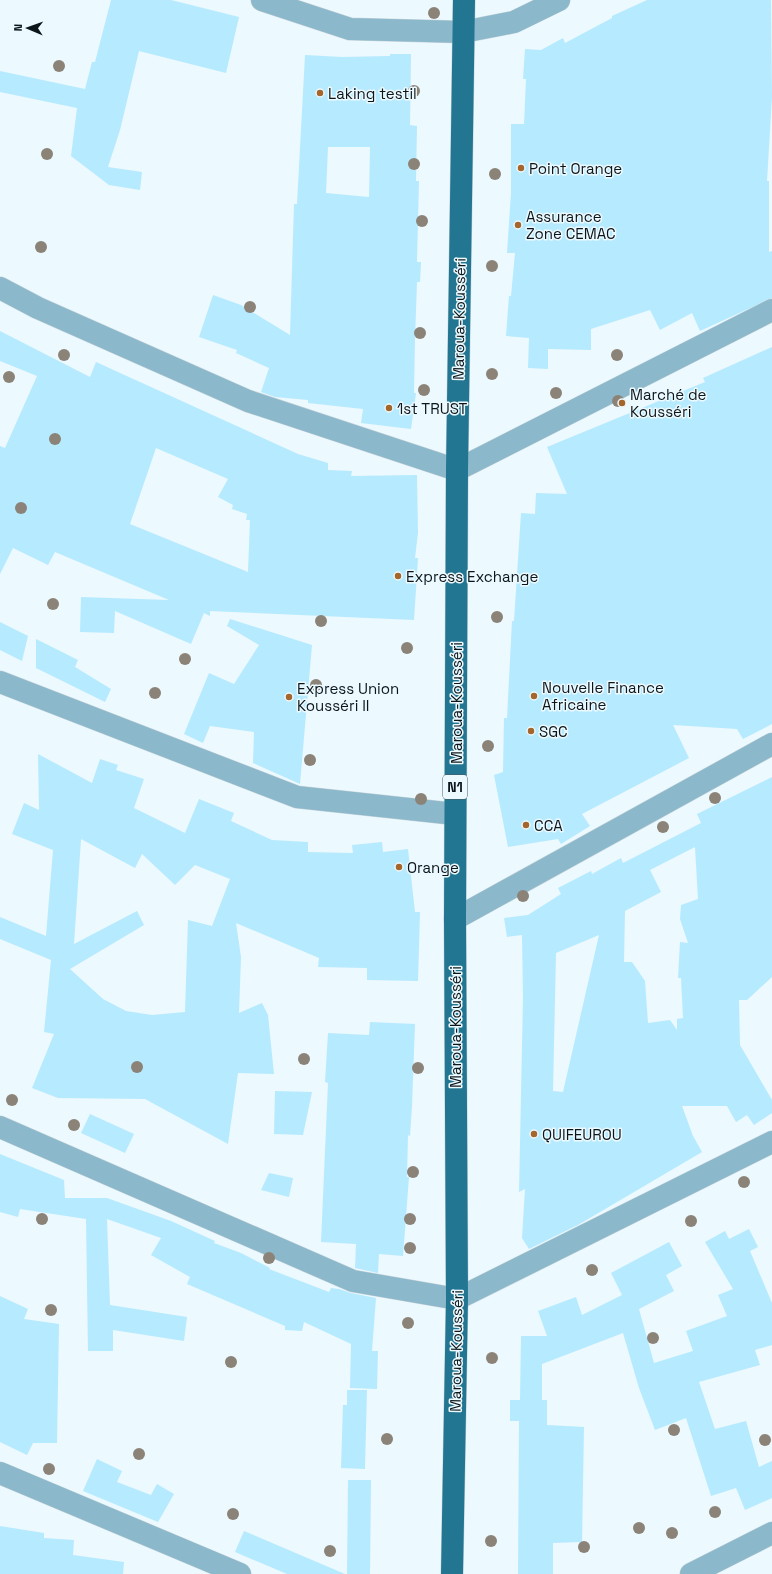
<svg xmlns="http://www.w3.org/2000/svg" width="772" height="1574" font-family="'Space Grotesk',sans-serif">
<style>
.building{fill:#b6eaff;fill-rule:evenodd}
.lines{fill:none;stroke-linecap:round;stroke-linejoin:round}
.minor-casing{stroke:#c8d5da;stroke-width:23}
.trunk-casing{stroke:#c8d5da;stroke-width:23}
.minor{stroke:#8cb8cb;stroke-width:22}
.trunk{stroke:#227692;stroke-width:22}
.tree{fill:#8c8378}
.poi-dot{fill:#a4662c;stroke:#ecf9fe;stroke-width:1.5}
.labels{text-anchor:middle;dominant-baseline:central;stroke-width:3;stroke-linejoin:round;paint-order:stroke}
.shield{fill:#ecf9fe;stroke:#4e5a5f;stroke-width:1}
.shield-label{font-size:14px;font-weight:bold;fill:#0b161b}
.poi-label{font-size:15px;fill:#0b161b;stroke:#ecf9fe;text-anchor:start}
.street-label{font-size:15px;fill:#0b161b;stroke:#ecf9fe}
</style>
<rect width="100%" height="100%" fill="#ecf9fe"/>
<g class="building">
<polygon points="111,0 171,0 239,17 226,73 139,51 120,130 108,167 142,172 140,190 109,185 71,156 77,108 0,92 0,71 85,89 92,62 95,62"/>
<polygon points="647,0 771,0 772,97 767,181 769,181 769,252 772,251 772,298 700,331 692,313 660,330 650,310 591,329 591,350 548,349 548,369 528,368 529,338 506,336 509,296 511,296 515,253 507,253 511,193 511,124 524,124 526,79 523,79 525,49 541,50 563,38 565,43 612,18 612,16"/>
<path d="M390 54H411L410 125 417 126 416 181H419L417 262H421L420 282H417L415 339 414 393H416L411 429 361 423 363 409 308 403V400L275 397 261 392 269 368 236 353 237 350 199 337 213 295 241 305 290 335 294 204H297L305 55 342 57 390 56ZM328 147H370L369 197 326 193Z"/>
<path d="M0 331 90 377 96 362 298 454 328 463V470L352 471 351 476 417 475 418 533 415 558H418L414 620 210 611V616L204 613 191 644 115 611 114 633 80 632 81 597 169 600 55 552 48 565 13 548 0 574V446L5 448 37 376 0 361ZM156 448 228 479 218 497 233 505 232 509 247 514 246 520H250L248 572 130 524Z"/>
<polygon points="772,347 772,724 743,739 737,729 673,725 689,758 582,814 590,826 561,844 558,839 508,847 494,775 503,772 504,718 507,718 512,621 514,621 521,513 535,514 536,493 567,494 547,447 705,382 703,378"/>
<polygon points="230,619 312,645 300,784 253,763 254,732 210,726 203,743 184,734 209,673 234,684 259,645 227,626"/>
<polygon points="0,622 28,636 22,661 0,650"/>
<polygon points="36,639 78,660 75,667 111,689 105,702 36,668"/>
<path d="M38 754 92 783 100 759 118 765 116 770 144 779 134 808 185 833 199 799 234 813 231 821 272 840 308 842V852L353 853 352 845 382 842 383 852 408 849 415 912H420L418 981 367 980V968L318 967 319 958 236 923 241 957 239 1013 262 1003 268 1015 274 1074 238 1073 228 1144 145 1099 58 1098 32 1088 54 1034 44 1032 51 960 0 939V917L46 936 53 850 12 834 24 803 39 810ZM81 839 135 868 142 854 175 885 195 865 230 879 212 926 188 920 185 1012 152 1015 126 1011 103 999 70 969 144 925 137 911 74 944Z"/>
<path d="M772 777V977L747 1000H739L740 1045 772 1100V1113L754 1125 747 1115 736 1122 727 1106H682L693 1136 702 1152 578 1225 529 1249 522 1238 525 1189 519 1192 523 998 522 935 507 937 504 918 528 915 561 894 558 888 591 871 592 874 621 858 623 863 701 823 697 814ZM695 847 698 899 681 905 680 919 688 943 680 942 678 978H681L683 1018 677 1019V1030L670 1020 648 1023 645 981 632 962H624L625 911 661 892 650 870ZM599 935 563 1092 553 1091 556 953Z"/>
<polygon points="370,1022 415,1024 412,1106 410,1136 408,1135 407,1177 409,1177 403,1256 379,1254 378,1273 355,1268 356,1244 321,1242 328,1083 325,1082 328,1033 369,1035"/>
<polygon points="275,1091 312,1092 303,1135 274,1134"/>
<polygon points="90,1114 134,1134 125,1153 81,1133"/>
<polygon points="0,1154 64,1180 65,1198 107,1198 171,1221 215,1241 214,1243 241,1253 270,1268 269,1269 329,1292 331,1288 339,1289 351,1293 376,1298 372,1351 378,1351 377,1389 350,1388 351,1344 304,1322 302,1331 285,1330 285,1326 187,1284 190,1277 151,1255 161,1238 107,1219 110,1305 187,1317 184,1341 113,1330 113,1351 88,1351 86,1219 20,1209 18,1217 0,1212"/>
<polygon points="269,1173 293,1178 289,1197 261,1190"/>
<polygon points="749,1229 758,1247 750,1251 772,1303 772,1345 755,1350 760,1365 699,1382 715,1429 746,1421 759,1467 772,1461 772,1498 745,1510 736,1488 711,1496 686,1418 655,1430 639,1388 623,1333 542,1364 542,1400 547,1400 547,1425 584,1427 582,1542 553,1543 553,1574 518,1574 519,1421 510,1421 510,1400 520,1400 521,1336 547,1336 538,1311 576,1297 582,1315 622,1295 611,1273 669,1242 682,1266 666,1275 674,1291 639,1309 654,1363 693,1351 686,1331 727,1316 718,1295 733,1289 705,1242 725,1231 729,1239"/>
<polygon points="0,1296 28,1309 24,1319 59,1324 57,1443 33,1443 27,1455 0,1442"/>
<polygon points="347,1390 367,1390 365,1469 341,1468 343,1405 347,1405"/>
<polygon points="97,1459 122,1471 117,1482 151,1495 157,1484 174,1494 158,1522 83,1491"/>
<polygon points="348,1480 371,1480 370,1574 347,1574"/>
<polygon points="0,1526 44,1533 44,1538 74,1540 73,1555 124,1562 123,1574 0,1574"/>
<polygon points="244,1531 345,1574 287,1574 235,1552"/>
</g>
<g class="lines">
<defs>
<g id="minor">
<polyline points="262,0 350,29 463,32 514,22 559,0"/>
<polyline points="0,288 38,308 248,401 457,470 772,310"/>
<polyline points="0,682 297,797 455,814"/>
<polyline points="455,919 772,744"/>
<polyline points="0,1127 353,1281 457,1299 772,1142"/>
<polyline points="0,1473 240,1574"/>
<polyline points="691,1574 772,1533"/>
</g>
<polyline id="trunk" points="452,1574 457,1299 455,919 457,470 464,0"/>
</defs>
<use href="#minor" class="minor-casing"/>
<use href="#trunk" class="trunk-casing"/>
<use href="#minor" class="minor"/>
<use href="#trunk" class="trunk"/>
</g>
<g class="tree">
<circle cx="434" cy="13" r="6"/>
<circle cx="59" cy="66" r="6"/>
<circle cx="414" cy="91" r="6"/>
<circle cx="47" cy="154" r="6"/>
<circle cx="414" cy="164" r="6"/>
<circle cx="495" cy="174" r="6"/>
<circle cx="422" cy="221" r="6"/>
<circle cx="41" cy="247" r="6"/>
<circle cx="492" cy="266" r="6"/>
<circle cx="250" cy="307" r="6"/>
<circle cx="420" cy="333" r="6"/>
<circle cx="64" cy="355" r="6"/>
<circle cx="617" cy="355" r="6"/>
<circle cx="492" cy="374" r="6"/>
<circle cx="9" cy="377" r="6"/>
<circle cx="424" cy="390" r="6"/>
<circle cx="556" cy="393" r="6"/>
<circle cx="618" cy="401" r="6"/>
<circle cx="55" cy="439" r="6"/>
<circle cx="21" cy="508" r="6"/>
<circle cx="53" cy="604" r="6"/>
<circle cx="497" cy="617" r="6"/>
<circle cx="321" cy="621" r="6"/>
<circle cx="407" cy="648" r="6"/>
<circle cx="185" cy="659" r="6"/>
<circle cx="316" cy="685" r="6"/>
<circle cx="155" cy="693" r="6"/>
<circle cx="488" cy="746" r="6"/>
<circle cx="310" cy="760" r="6"/>
<circle cx="715" cy="798" r="6"/>
<circle cx="421" cy="799" r="6"/>
<circle cx="663" cy="827" r="6"/>
<circle cx="523" cy="896" r="6"/>
<circle cx="304" cy="1059" r="6"/>
<circle cx="137" cy="1067" r="6"/>
<circle cx="418" cy="1068" r="6"/>
<circle cx="12" cy="1100" r="6"/>
<circle cx="74" cy="1125" r="6"/>
<circle cx="413" cy="1172" r="6"/>
<circle cx="744" cy="1182" r="6"/>
<circle cx="42" cy="1219" r="6"/>
<circle cx="410" cy="1219" r="6"/>
<circle cx="691" cy="1221" r="6"/>
<circle cx="410" cy="1248" r="6"/>
<circle cx="269" cy="1258" r="6"/>
<circle cx="592" cy="1270" r="6"/>
<circle cx="51" cy="1310" r="6"/>
<circle cx="408" cy="1323" r="6"/>
<circle cx="653" cy="1338" r="6"/>
<circle cx="492" cy="1358" r="6"/>
<circle cx="231" cy="1362" r="6"/>
<circle cx="674" cy="1430" r="6"/>
<circle cx="387" cy="1439" r="6"/>
<circle cx="765" cy="1440" r="6"/>
<circle cx="139" cy="1454" r="6"/>
<circle cx="49" cy="1469" r="6"/>
<circle cx="715" cy="1512" r="6"/>
<circle cx="233" cy="1514" r="6"/>
<circle cx="639" cy="1528" r="6"/>
<circle cx="672" cy="1533" r="6"/>
<circle cx="491" cy="1541" r="6"/>
<circle cx="584" cy="1547" r="6"/>
<circle cx="330" cy="1551" r="6"/>
</g>
<g class="poi-dot">
<circle cx="320" cy="93" r="4"/>
<circle cx="521" cy="168" r="4"/>
<circle cx="518" cy="225" r="4"/>
<circle cx="622" cy="403" r="4"/>
<circle cx="389" cy="408" r="4"/>
<circle cx="398" cy="576" r="4"/>
<circle cx="534" cy="696" r="4"/>
<circle cx="289" cy="697" r="4"/>
<circle cx="531" cy="731" r="4"/>
<circle cx="526" cy="825" r="4"/>
<circle cx="399" cy="867" r="4"/>
<circle cx="534" cy="1134" r="4"/>
</g>
<g class="labels">
<rect class="shield" x="443" y="775" width="24" height="24" rx="3"/>
<g class="shield-label">
<text x="455" y="787">N1</text>
</g>
<g class="poi-label">
<text x="328" y="93">Laking testil</text>
<text x="529" y="168">Point Orange</text>
<text x="526" y="216">Assurance<tspan x="526" dy="17">Zone CEMAC</tspan></text>
<text x="630" y="394">Marché de<tspan x="630" dy="17">Kousséri</tspan></text>
<text x="397" y="408">1st TRUST</text>
<text x="406" y="576">Express Exchange</text>
<text x="542" y="687">Nouvelle Finance<tspan x="542" dy="17">Africaine</tspan></text>
<text x="297" y="688">Express Union<tspan x="297" dy="17">Kousséri II</tspan></text>
<text x="539" y="731">SGC</text>
<text x="534" y="825">CCA</text>
<text x="407" y="867">Orange</text>
<text x="542" y="1134">QUIFEUROU</text>
</g>
<g class="street-label">
<text transform="translate(459 319) rotate(-89)">Maroua-Kousséri</text>
<text transform="translate(456 703) rotate(-90)">Maroua-Kousséri</text>
<text transform="translate(455 1027) rotate(-90)">Maroua-Kousséri</text>
<text transform="translate(456 1351) rotate(-89)">Maroua-Kousséri</text>
</g>
</g>
<g transform="translate(28 28) rotate(272)" stroke="#ecf9fe" stroke-width="3" paint-order="stroke">
<path d="M0-3L7 15L0 10L-7 15Z" fill="#0b161b"/>
<text y="-6" font-size="11" font-weight="bold" text-anchor="middle" fill="#0b161b">N</text>
</g>
</svg>
